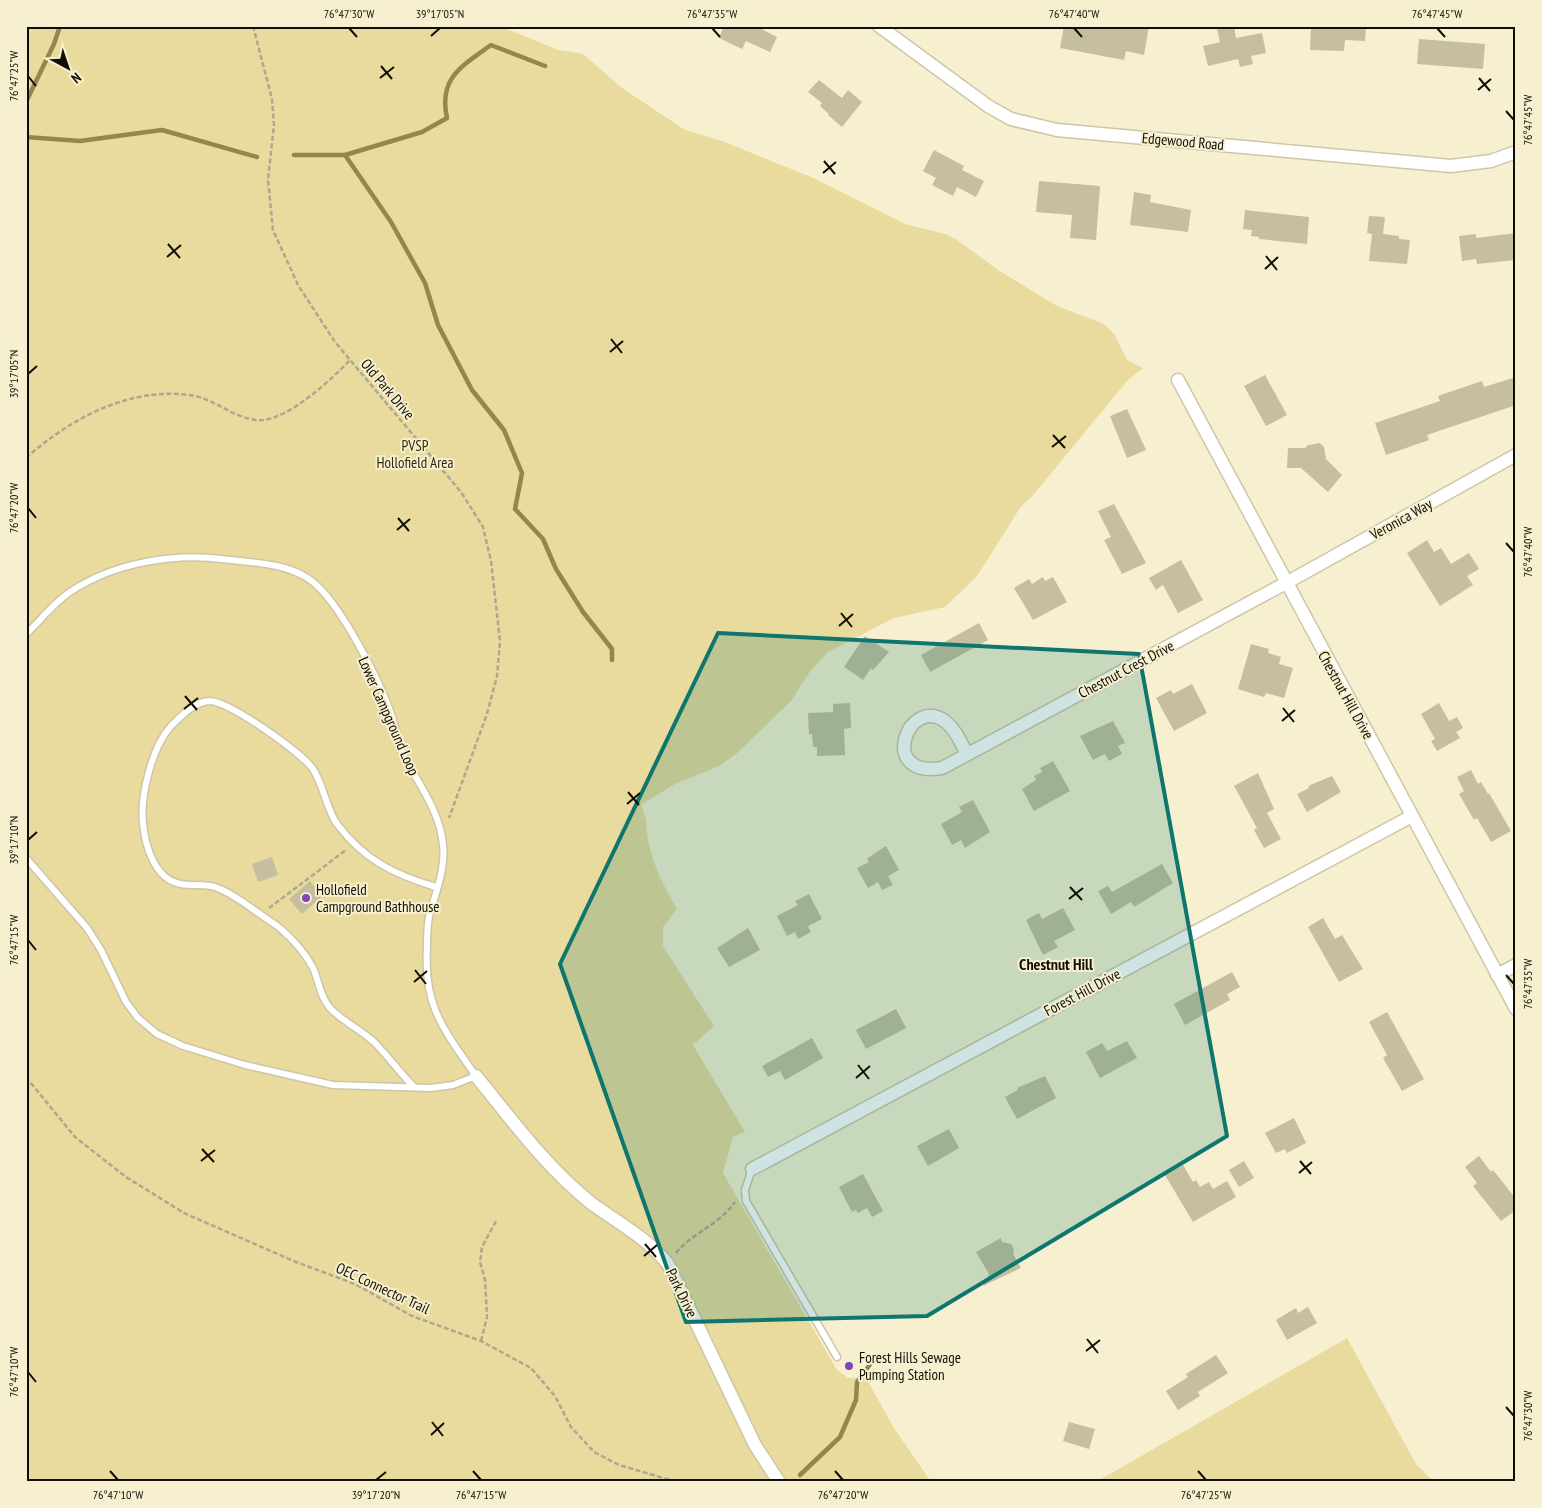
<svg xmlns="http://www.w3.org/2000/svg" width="1542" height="1508" font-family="'PT Sans Narrow',sans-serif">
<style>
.green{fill:#e9da9d}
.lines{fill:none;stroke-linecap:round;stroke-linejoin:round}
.stream{stroke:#93874e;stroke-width:4.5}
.building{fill:#c5be9f}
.lane-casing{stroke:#cdc6a7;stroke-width:9}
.street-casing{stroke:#cdc6a7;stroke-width:15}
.path{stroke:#ada88f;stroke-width:2.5;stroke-dasharray:5 2.5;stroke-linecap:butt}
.lane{stroke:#fff;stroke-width:6}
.street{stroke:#fff;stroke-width:12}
.marked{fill:#0f766e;fill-opacity:0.2;stroke:#0f766e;stroke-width:4;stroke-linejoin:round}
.ticks{fill:none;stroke:#110f05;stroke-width:2}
.poi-dot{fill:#8444b9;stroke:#f7f0d0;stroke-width:2}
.labels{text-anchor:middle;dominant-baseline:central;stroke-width:4;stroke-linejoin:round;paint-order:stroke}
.street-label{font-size:15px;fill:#110f05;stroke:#f7f0d0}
.park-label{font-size:15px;fill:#322a08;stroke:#f7f0d0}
.poi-label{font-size:15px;fill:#110f05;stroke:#f7f0d0;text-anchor:start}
.neighbourhood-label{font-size:16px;font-weight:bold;fill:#110f05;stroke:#f7f0d0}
.neatline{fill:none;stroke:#110f05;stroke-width:2}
.ticks-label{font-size:12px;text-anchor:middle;fill:#110f05}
</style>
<rect width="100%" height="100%" fill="#f7f0d0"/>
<g class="green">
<path d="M26 26H500L558 50 583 54 622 88 685 130 722 141 811 177 905 224 945 234 957 240 998 270 1057 306 1104 324 1114 334 1127 360 1143 368 1127 381 1034 494 1020 508 977 576 945 607 894 618 828 652 811 670 791 701 736 754 719 766 675 784 641 805C649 823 645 827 649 844 654 868 665 888 677 909L663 927V946L714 1026 693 1045 745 1132 733 1137 723 1173 837 1370 848 1378H866L894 1428 931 1482H26Z"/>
<polygon points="1347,1338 1416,1464 1434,1482 1096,1482"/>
</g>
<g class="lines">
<g class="stream">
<polyline points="26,102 54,44 60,26"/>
<polyline points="26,137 80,141 162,130 257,157"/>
<path d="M294 155H345L422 132 447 118C438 78 462 66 491 45L545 66"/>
<polyline points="345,155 391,222 425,283 438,325 472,390 504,430 522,473 515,509 543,539 556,569 583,612 612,649 612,660"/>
<polyline points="800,1475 840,1437 856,1400 857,1382 874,1359"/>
</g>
</g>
<g class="building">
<polygon points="724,26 765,26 763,30 777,37 770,52 746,41 742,49 719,38"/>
<polygon points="1064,26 1149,26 1144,55 1126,51 1124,60 1060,48"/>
<polygon points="1229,26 1234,26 1236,38 1262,33 1266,53 1251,56 1253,64 1240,67 1238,59 1208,66 1203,46 1220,42 1217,29"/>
<polygon points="1311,26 1366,26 1365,41 1345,40 1344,51 1310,50"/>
<polygon points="1419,39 1485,44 1483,69 1417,64"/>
<polygon points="819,80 842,98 848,90 862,102 842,127 828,115 829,114 820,106 822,103 808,92"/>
<polygon points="934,150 964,166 962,170 984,181 976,197 957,187 953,196 932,185 936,178 923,171"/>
<polygon points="1039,181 1100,186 1096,240 1070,238 1072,215 1036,212"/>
<polygon points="1134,192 1151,195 1150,202 1191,210 1188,232 1130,225"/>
<polygon points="1245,210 1309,217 1307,244 1259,239 1259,237 1251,236 1252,230 1243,229"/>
<polygon points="1369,216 1385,217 1383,234 1399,236 1399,239 1410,240 1407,264 1369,261 1372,234 1367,233"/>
<polygon points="1516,233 1516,260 1477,264 1476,259 1462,261 1459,236 1476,234 1476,238"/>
<polygon points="1265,375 1287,415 1266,426 1244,386"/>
<polygon points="1516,377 1516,405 1427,435 1429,440 1386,455 1375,423 1440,401 1438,396 1482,381 1484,387"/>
<polygon points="1127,409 1146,450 1127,458 1110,416"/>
<polygon points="1320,443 1324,447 1326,459 1342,475 1328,492 1301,468 1287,468 1288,448 1305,448 1308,445"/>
<polygon points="1114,504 1146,563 1122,574 1104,540 1111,537 1098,511"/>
<polygon points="1427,540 1434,552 1441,548 1451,564 1469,553 1479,569 1467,576 1473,585 1440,606 1407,553"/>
<polygon points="1181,560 1203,600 1178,613 1163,585 1156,590 1149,578"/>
<polygon points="1043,577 1045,581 1053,577 1067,602 1033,620 1014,588 1029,579 1032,584"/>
<polygon points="979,623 988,640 930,672 921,655"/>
<polygon points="865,636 889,652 873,670 871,668 863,680 844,667"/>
<polygon points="1251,644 1269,649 1268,653 1281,657 1279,664 1293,668 1284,698 1266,693 1264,697 1238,689"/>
<polygon points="1192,684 1207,713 1174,731 1156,698 1171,690 1173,694"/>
<polygon points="850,703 851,728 844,729 845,755 817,756 817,747 813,747 812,734 809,734 808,713 833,712 833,704"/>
<polygon points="1439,703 1449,721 1457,717 1463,728 1456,732 1460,738 1437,751 1431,741 1435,739 1421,714"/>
<polygon points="1113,721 1125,743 1118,746 1122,754 1109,761 1105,754 1093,760 1080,736"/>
<polygon points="1053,761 1070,791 1034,811 1022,789 1036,780 1034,776 1042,772 1040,768"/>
<polygon points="1471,770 1478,784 1481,782 1488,794 1489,793 1511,831 1491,842 1477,818 1474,820 1459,794 1464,791 1457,777"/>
<polygon points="1258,773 1274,809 1267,813 1281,839 1264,848 1254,830 1257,828 1234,786"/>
<polygon points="1332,776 1341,792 1307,812 1297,794 1309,788 1308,786"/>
<polygon points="973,800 990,832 965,848 961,840 952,845 941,824 962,812 959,807"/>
<polygon points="886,846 899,870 888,876 893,885 882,890 878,882 868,888 857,868 869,862 867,859 875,853"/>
<polygon points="272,857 278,875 258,882 252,864"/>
<polygon points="1162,864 1173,883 1134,907 1131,902 1111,914 1098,891 1108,886 1112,892"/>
<polygon points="310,881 322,896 302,914 289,899"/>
<polygon points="809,894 822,919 808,926 811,932 798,939 795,932 787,936 777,916 798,905 795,901"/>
<polygon points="1063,908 1075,930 1054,941 1058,947 1043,955 1026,920 1039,913 1042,919"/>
<polygon points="1323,918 1335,939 1342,935 1363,969 1339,982 1308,927"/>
<polygon points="748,928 760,950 729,967 717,948"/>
<polygon points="1232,972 1240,987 1227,994 1230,1000 1185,1025 1174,1004"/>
<polygon points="896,1009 906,1028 866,1049 856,1030"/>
<polygon points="1387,1012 1424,1079 1402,1091 1383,1058 1387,1055 1369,1022"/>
<polygon points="812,1038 823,1058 785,1080 780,1071 768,1077 762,1066"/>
<polygon points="1127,1041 1137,1058 1100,1078 1086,1052 1102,1043 1107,1051"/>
<polygon points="1045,1076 1056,1098 1017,1119 1005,1097 1018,1090 1017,1088"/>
<polygon points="1294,1118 1306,1143 1287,1153 1285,1149 1276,1153 1265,1133"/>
<polygon points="949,1129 959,1148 928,1166 917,1146"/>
<polygon points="1479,1156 1491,1172 1493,1170 1516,1199 1516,1210 1501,1221 1473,1186 1477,1183 1465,1167"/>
<polygon points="1244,1161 1254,1178 1239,1187 1229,1170"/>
<polygon points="1183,1165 1193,1182 1196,1180 1200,1187 1209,1182 1213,1189 1227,1181 1236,1197 1193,1222 1165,1175"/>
<polygon points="863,1174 883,1211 872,1217 867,1208 858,1213 856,1210 852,1212 839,1187"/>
<polygon points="1001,1238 1002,1242 1011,1244 1014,1249 1013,1254 1021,1268 983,1286 989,1274 976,1252"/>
<polygon points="1308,1307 1317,1323 1287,1340 1276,1320 1296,1308 1298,1313"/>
<polygon points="1216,1355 1228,1373 1198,1392 1200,1396 1178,1410 1166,1391 1188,1377 1186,1374"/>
<polygon points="1069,1422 1095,1429 1089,1449 1063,1441"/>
</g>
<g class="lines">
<defs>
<g id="lane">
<path d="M26 634C41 620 55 601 73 590 115 563 173 553 222 559 251 563 284 562 309 579 340 600 385 690 395 727 397 732 396 738 398 744 413 777 440 808 443 845 446 869 435 894 429 917 427 927 427 937 427 947 423 1006 444 1030 476 1076L453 1085 431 1088 333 1085 245 1065 183 1046 157 1034 138 1018 126 1002 101 950 87 928 26 858"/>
<path d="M414 1087C400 1073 388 1056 374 1042 361 1030 342 1021 330 1008 320 997 319 981 313 968 305 952 286 931 270 921 253 910 235 894 215 887 205 884 192 886 181 884 155 880 145 846 143 823 140 796 152 747 171 726 180 717 195 701 210 701 230 702 301 752 313 769 324 786 326 808 337 824 364 860 395 875 436 887"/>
<polyline points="752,1169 745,1190 746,1201 837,1357"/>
</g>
<g id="street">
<polyline points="879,26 988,106 1011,119 1057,130 1451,166 1491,161 1516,152"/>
<polyline points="1178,380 1516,1009"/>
<path d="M967 754C961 743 956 730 946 722 909 693 876 779 942 768L1286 583 1516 455"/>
<polyline points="1497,975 1516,965"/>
<path d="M476 1076C512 1120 546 1167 591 1203 618 1223 646 1237 668 1264L755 1445 779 1482"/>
<polyline points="752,1169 1412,816"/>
</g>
</defs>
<use href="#lane" class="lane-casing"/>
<use href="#street" class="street-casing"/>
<g class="path">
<polyline points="253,26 272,99 274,125 268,180 273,230 298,285 335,342 461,492 483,527 491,561 500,641 497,676 487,714 449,818"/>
<path d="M26 458C72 417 133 385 195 396 218 401 239 422 263 420 291 417 331 380 350 360"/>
<polyline points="269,908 346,850"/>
<polyline points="26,1077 75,1137 126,1177 184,1213 296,1262 355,1284 412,1316 481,1341 531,1368 555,1396 571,1427 594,1452 619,1465 677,1482"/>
<path d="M676 1253C693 1232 718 1226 735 1202"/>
<polyline points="481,1341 487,1317 485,1280 480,1262 482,1247 496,1221"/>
</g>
<use href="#lane" class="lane"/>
<use href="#street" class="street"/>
</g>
<path class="marked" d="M718 633 1139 654 1227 1136 927 1316 686 1322 560 964Z"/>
<path class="ticks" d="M349 28 357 37M712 28 720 37M1074 28 1082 37M1437 28 1445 37M431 36 440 28M381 66 392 79M28 76 36 86M380 78 394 67M1479 78 1490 91M1478 90 1491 79M1506 111 1514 120M824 161 835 174M823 173 836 162M168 244 180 258M1266 256 1277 270M167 257 181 245M1265 269 1278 257M611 339 622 353M610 352 623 341M28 374 37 366M1053 435 1065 448M1052 447 1066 436M28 508 36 518M398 518 409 531M397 530 410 519M1506 543 1514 552M841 613 852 627M839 626 853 614M185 696 197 710M1283 708 1294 722M184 709 198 698M1282 721 1295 710M628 792 639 805M627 804 640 793M28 840 37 832M1070 887 1082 900M1069 899 1083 888M28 940 36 950M415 970 426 984M1506 975 1514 984M414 982 427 971M858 1065 869 1079M856 1078 870 1066M202 1149 214 1162M201 1161 215 1150M1300 1161 1311 1174M1299 1173 1312 1162M645 1244 656 1257M644 1256 657 1245M1087 1339 1098 1353M1086 1351 1100 1340M28 1372 36 1382M1506 1407 1514 1416M432 1422 443 1436M431 1435 444 1423M110 1471 118 1480M473 1471 481 1480M835 1471 843 1480M1198 1471 1206 1480M376 1480 386 1472"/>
<g class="poi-dot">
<circle cx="306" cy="898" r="5"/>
<circle cx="849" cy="1366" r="5"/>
</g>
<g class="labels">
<g class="street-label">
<text transform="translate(1183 141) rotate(5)">Edgewood Road</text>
<text transform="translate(388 389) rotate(50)">Old Park Drive</text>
<text transform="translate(1401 519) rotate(-29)">Veronica Way</text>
<text transform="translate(1126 669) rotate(-28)">Chestnut Crest Drive</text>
<text transform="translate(1346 695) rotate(61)">Chestnut Hill Drive</text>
<text transform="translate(389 716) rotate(66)">Lower Campground Loop</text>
<text transform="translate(1082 992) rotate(-28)">Forest Hill Drive</text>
<text transform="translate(383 1288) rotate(25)">OEC Connector Trail</text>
<text transform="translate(682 1293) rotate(64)">Park Drive</text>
</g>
<g class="park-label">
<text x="415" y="445">PVSP<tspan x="415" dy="17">Hollofield Area</tspan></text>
</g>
<g class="poi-label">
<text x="316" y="889">Hollofield<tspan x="316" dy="17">Campground Bathhouse</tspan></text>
<text x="859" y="1357">Forest Hills Sewage<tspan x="859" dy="17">Pumping Station</tspan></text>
</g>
<g class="neighbourhood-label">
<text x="1056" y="964">Chestnut Hill</text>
</g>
</g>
<rect width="1542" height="1508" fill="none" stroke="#f7f0d0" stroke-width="55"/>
<g transform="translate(68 68) rotate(140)" stroke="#f7f0d0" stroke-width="4" paint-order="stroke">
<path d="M0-4L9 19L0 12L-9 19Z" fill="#110f05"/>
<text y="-8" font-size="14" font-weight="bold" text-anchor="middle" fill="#110f05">N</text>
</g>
<rect x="28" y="28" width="1486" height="1452" class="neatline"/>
<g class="ticks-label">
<text x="349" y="18">76°47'30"W</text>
<text x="440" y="18">39°17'05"N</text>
<text x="712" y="18">76°47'35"W</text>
<text x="1074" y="18">76°47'40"W</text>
<text x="1437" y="18">76°47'45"W</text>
<text transform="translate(14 76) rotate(-90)" y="4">76°47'25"W</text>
<text transform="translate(1528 120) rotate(-90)" y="4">76°47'45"W</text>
<text transform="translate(14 374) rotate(-90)" y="4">39°17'05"N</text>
<text transform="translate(14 508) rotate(-90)" y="4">76°47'20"W</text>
<text transform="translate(1528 552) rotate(-90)" y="4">76°47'40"W</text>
<text transform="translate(14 840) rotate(-90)" y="4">39°17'10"N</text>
<text transform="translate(14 940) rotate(-90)" y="4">76°47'15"W</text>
<text transform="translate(1528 984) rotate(-90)" y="4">76°47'35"W</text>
<text transform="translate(14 1372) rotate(-90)" y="4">76°47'10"W</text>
<text transform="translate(1528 1416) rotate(-90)" y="4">76°47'30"W</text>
<text x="118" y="1499">76°47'10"W</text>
<text x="376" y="1499">39°17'20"N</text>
<text x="481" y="1499">76°47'15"W</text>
<text x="843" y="1499">76°47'20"W</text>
<text x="1206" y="1499">76°47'25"W</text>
</g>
</svg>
